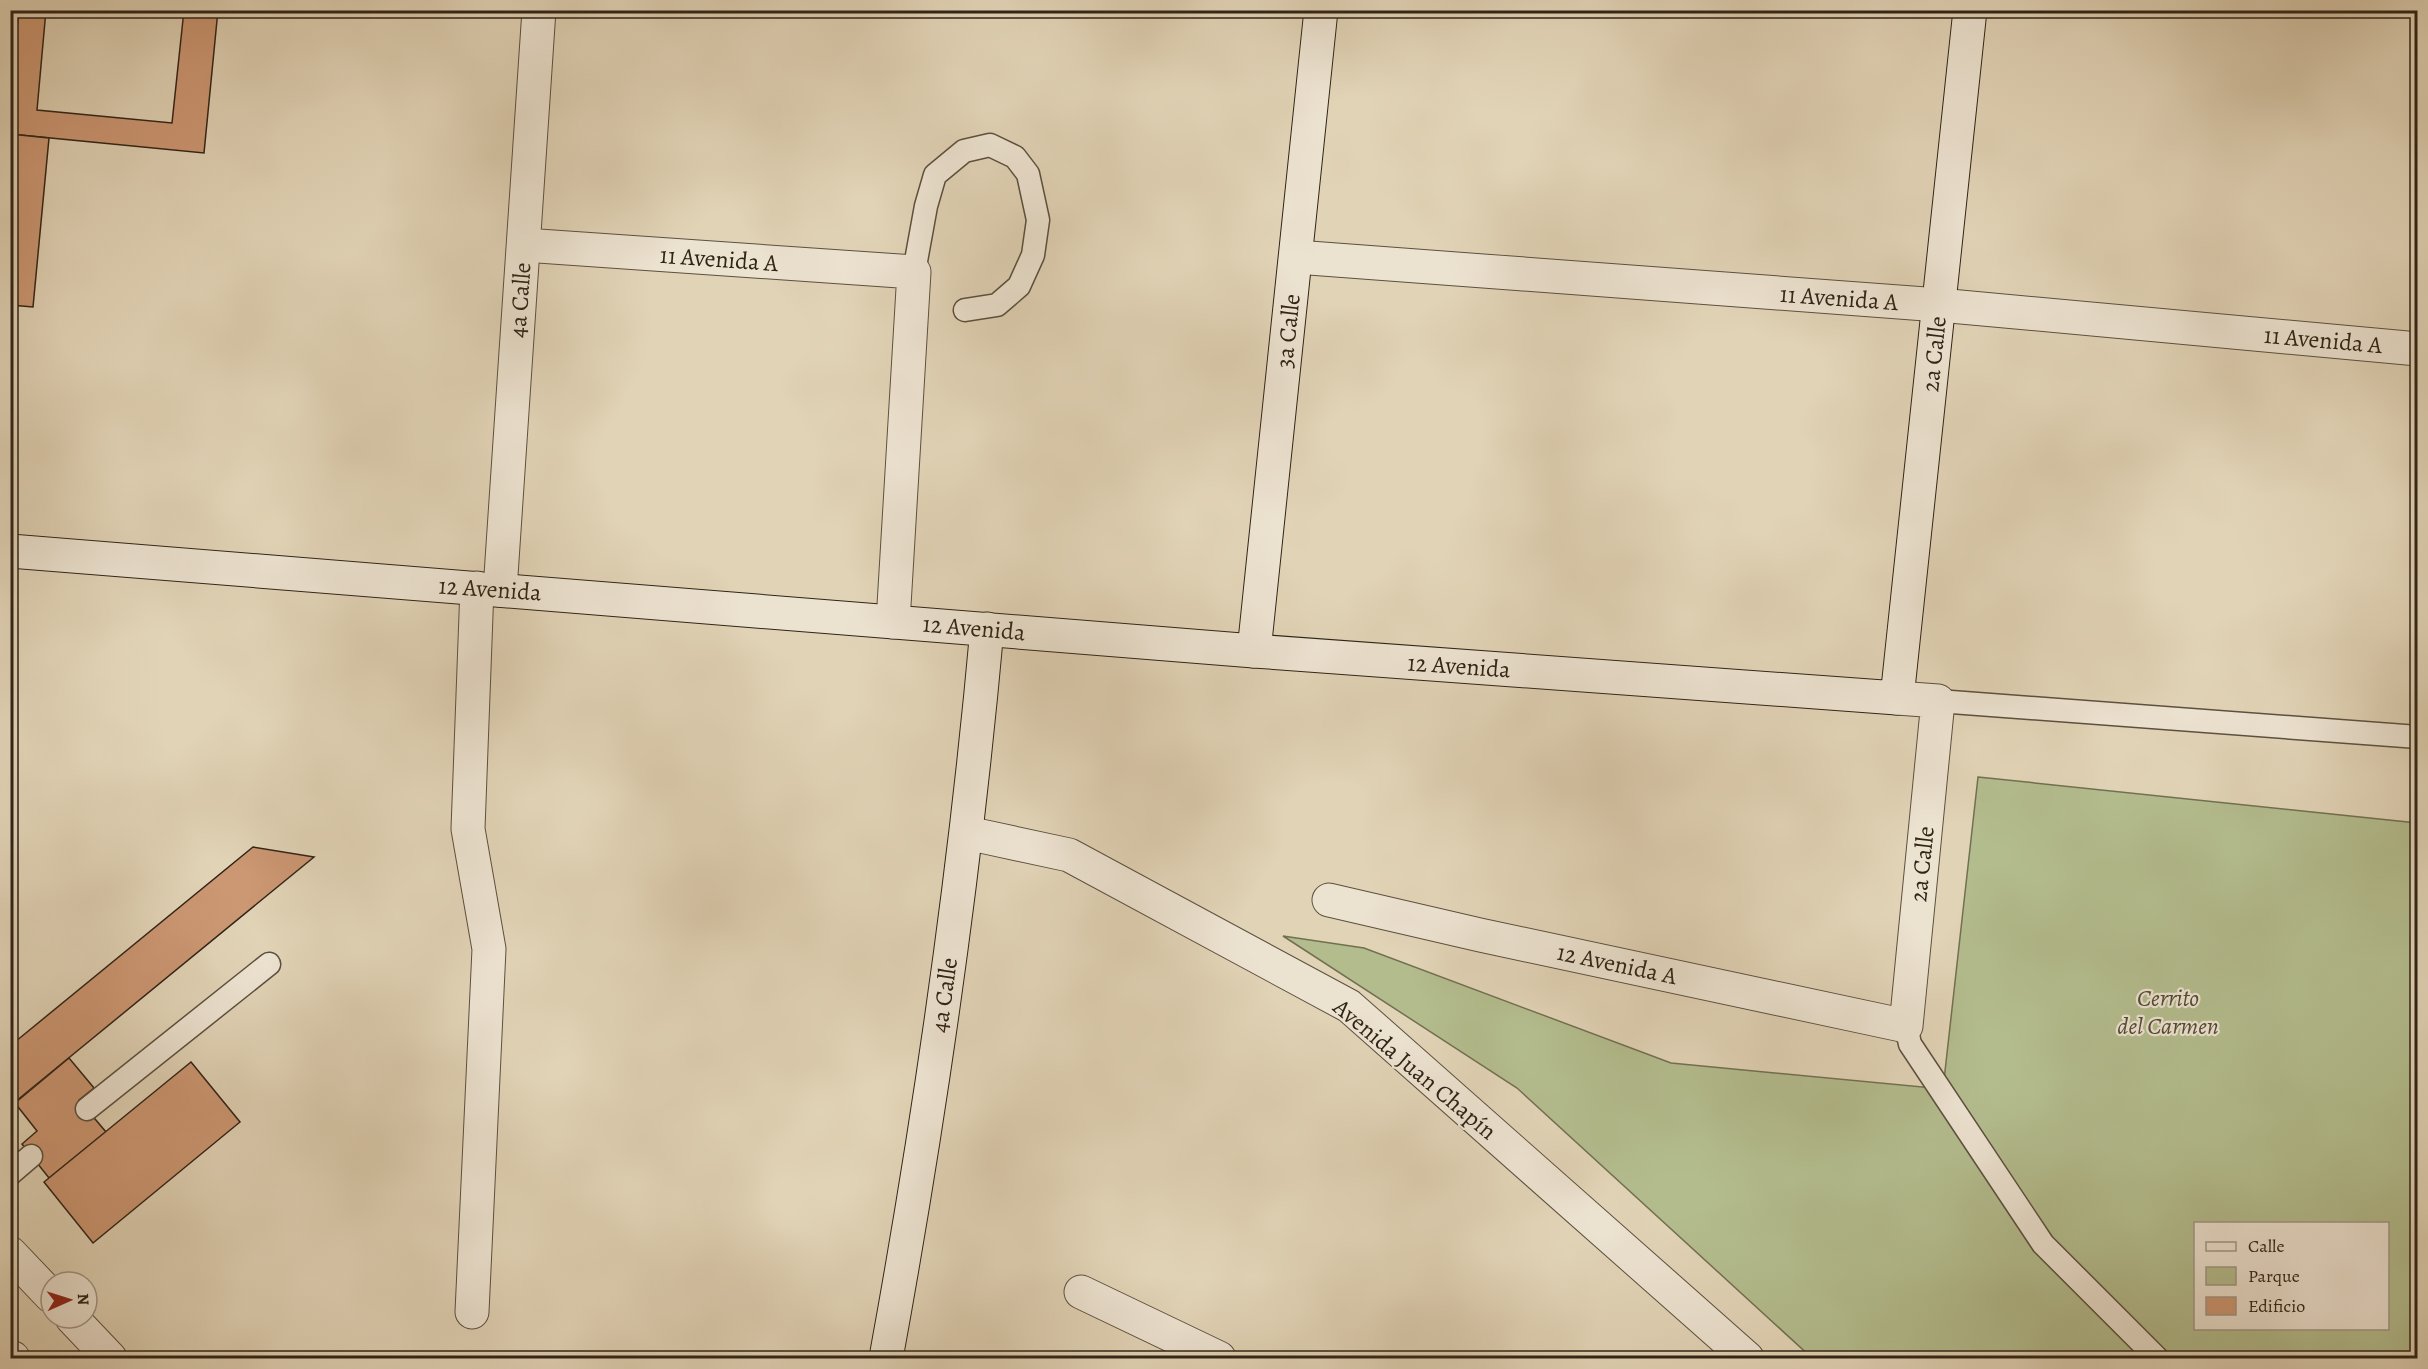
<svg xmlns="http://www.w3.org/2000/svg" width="2428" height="1369" font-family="Alegreya,serif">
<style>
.green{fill:#b3bc8d;stroke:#727052;stroke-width:1.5;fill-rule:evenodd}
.building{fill:#cc9773;stroke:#302417;stroke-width:1.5}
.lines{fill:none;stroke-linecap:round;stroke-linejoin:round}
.lane-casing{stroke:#5c503f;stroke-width:25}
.street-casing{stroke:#5c503f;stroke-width:35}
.secondary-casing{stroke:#302417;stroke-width:35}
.lane{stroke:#ece2d0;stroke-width:22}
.street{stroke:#ece2d0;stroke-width:33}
.secondary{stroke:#ece2d0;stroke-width:33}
.labels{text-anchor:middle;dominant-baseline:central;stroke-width:4.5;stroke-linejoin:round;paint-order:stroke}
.street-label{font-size:24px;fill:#302417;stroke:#ece2d0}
.park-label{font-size:24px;font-style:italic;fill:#514a34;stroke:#ece2d0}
</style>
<rect width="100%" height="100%" fill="#e1d3b6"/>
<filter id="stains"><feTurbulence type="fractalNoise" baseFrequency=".00333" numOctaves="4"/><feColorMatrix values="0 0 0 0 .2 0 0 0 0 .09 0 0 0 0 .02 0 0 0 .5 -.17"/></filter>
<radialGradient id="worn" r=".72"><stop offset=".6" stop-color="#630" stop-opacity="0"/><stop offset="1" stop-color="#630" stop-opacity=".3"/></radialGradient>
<path class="green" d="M1978 777 2417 823V1358H1812L1517 1088 1283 936 1364 948 1671 1063 1943 1089ZM2196 1224H2388V1328H2196Z"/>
<g class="building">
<polygon points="10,10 19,10 10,93"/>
<polygon points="19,10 46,10 37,110 172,123 184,10 218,10 204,153 10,134 10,93"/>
<polygon points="10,134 49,138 33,307 10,305"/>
<polygon points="253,847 314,857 10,1106 10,1046"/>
<polygon points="69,1058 94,1088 79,1100 106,1132 49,1178 22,1144 37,1131 15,1103"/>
<polygon points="191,1062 240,1122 93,1243 44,1182"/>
</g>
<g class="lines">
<defs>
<g id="lane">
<polyline points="914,272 926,206 935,175 964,151 990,145 1015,157 1028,174 1038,220 1033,255 1019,286 997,305 965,310"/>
<polyline points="1938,701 2418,737"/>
<polyline points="1906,1026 1910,1044 2043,1244 2157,1358"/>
<polyline points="87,1109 269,964"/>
<polyline points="10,1174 31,1156"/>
</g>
<g id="street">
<polyline points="524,245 914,272 893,622"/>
<polyline points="1296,257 1939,305 2418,349"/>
<polyline points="500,590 539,10"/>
<polyline points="967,833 1069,855 1349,1006 1747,1358"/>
<polyline points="1329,900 1480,935 1906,1026 1938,701 1897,698"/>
<polyline points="10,1253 51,1296"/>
<polyline points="1081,1292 1219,1358"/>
<polyline points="472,1312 489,949 468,829 477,588"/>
<polyline points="72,1318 110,1358"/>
<polyline points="10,1358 13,1358"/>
</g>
<g id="secondary">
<polyline points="10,551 1254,651 1897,698 1970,10"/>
<polyline points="1254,651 1321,10"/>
<path d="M886 1358C930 1117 965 874 987 629"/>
</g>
</defs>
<use href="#lane" class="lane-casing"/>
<use href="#street" class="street-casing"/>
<use href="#secondary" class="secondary-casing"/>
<use href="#lane" class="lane"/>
<use href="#street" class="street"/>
<use href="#secondary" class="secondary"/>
</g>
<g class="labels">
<g class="street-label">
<text transform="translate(719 259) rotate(4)">11 Avenida A</text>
<text transform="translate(1839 298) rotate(4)">11 Avenida A</text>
<text transform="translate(520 300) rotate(-86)">4a Calle</text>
<text transform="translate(1288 331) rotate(-84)">3a Calle</text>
<text transform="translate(2323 340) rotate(5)">11 Avenida A</text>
<text transform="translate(1934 354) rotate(-84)">2a Calle</text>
<text transform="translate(490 589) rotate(4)">12 Avenida</text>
<text transform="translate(974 628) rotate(5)">12 Avenida</text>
<text transform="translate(1459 666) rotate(4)">12 Avenida</text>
<text transform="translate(1922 864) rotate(-84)">2a Calle</text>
<text transform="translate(1617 964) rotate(12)">12 Avenida A</text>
<text transform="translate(944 995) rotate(-82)">4a Calle</text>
<text transform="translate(1415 1069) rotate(40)">Avenida Juan Chapín</text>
</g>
<g class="park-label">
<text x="2168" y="998">Cerrito<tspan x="2168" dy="28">del Carmen</tspan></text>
</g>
</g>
<rect width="2428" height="1369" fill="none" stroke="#e1d3b6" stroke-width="36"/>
<rect x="12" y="12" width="2404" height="1345" fill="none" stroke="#302417" stroke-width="3"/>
<rect x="18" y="18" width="2392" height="1333" fill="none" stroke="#302417" stroke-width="1.5"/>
<rect x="2194" y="1222" width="195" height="108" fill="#ece2d0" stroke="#a19686" stroke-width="1.5"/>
<rect x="2206" y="1242" width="30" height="9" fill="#ece2d0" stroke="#a19686" stroke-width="1.5"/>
<text x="2248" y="1252" font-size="18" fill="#302417">Calle</text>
<rect x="2206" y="1267" width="30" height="18" fill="#b3bc8d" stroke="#a19686" stroke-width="1.5"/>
<text x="2248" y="1282" font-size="18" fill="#302417">Parque</text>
<rect x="2206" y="1297" width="30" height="18" fill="#cc9773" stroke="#a19686" stroke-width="1.5"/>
<text x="2248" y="1312" font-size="18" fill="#302417">Edificio</text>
<g transform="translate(69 1300) rotate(87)"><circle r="28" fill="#ece2d0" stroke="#a19686" stroke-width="1.5"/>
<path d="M0-4.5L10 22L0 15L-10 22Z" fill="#8f2418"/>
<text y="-9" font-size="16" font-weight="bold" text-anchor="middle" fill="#302417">N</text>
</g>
<rect width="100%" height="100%" filter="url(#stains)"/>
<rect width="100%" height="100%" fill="url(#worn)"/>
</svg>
